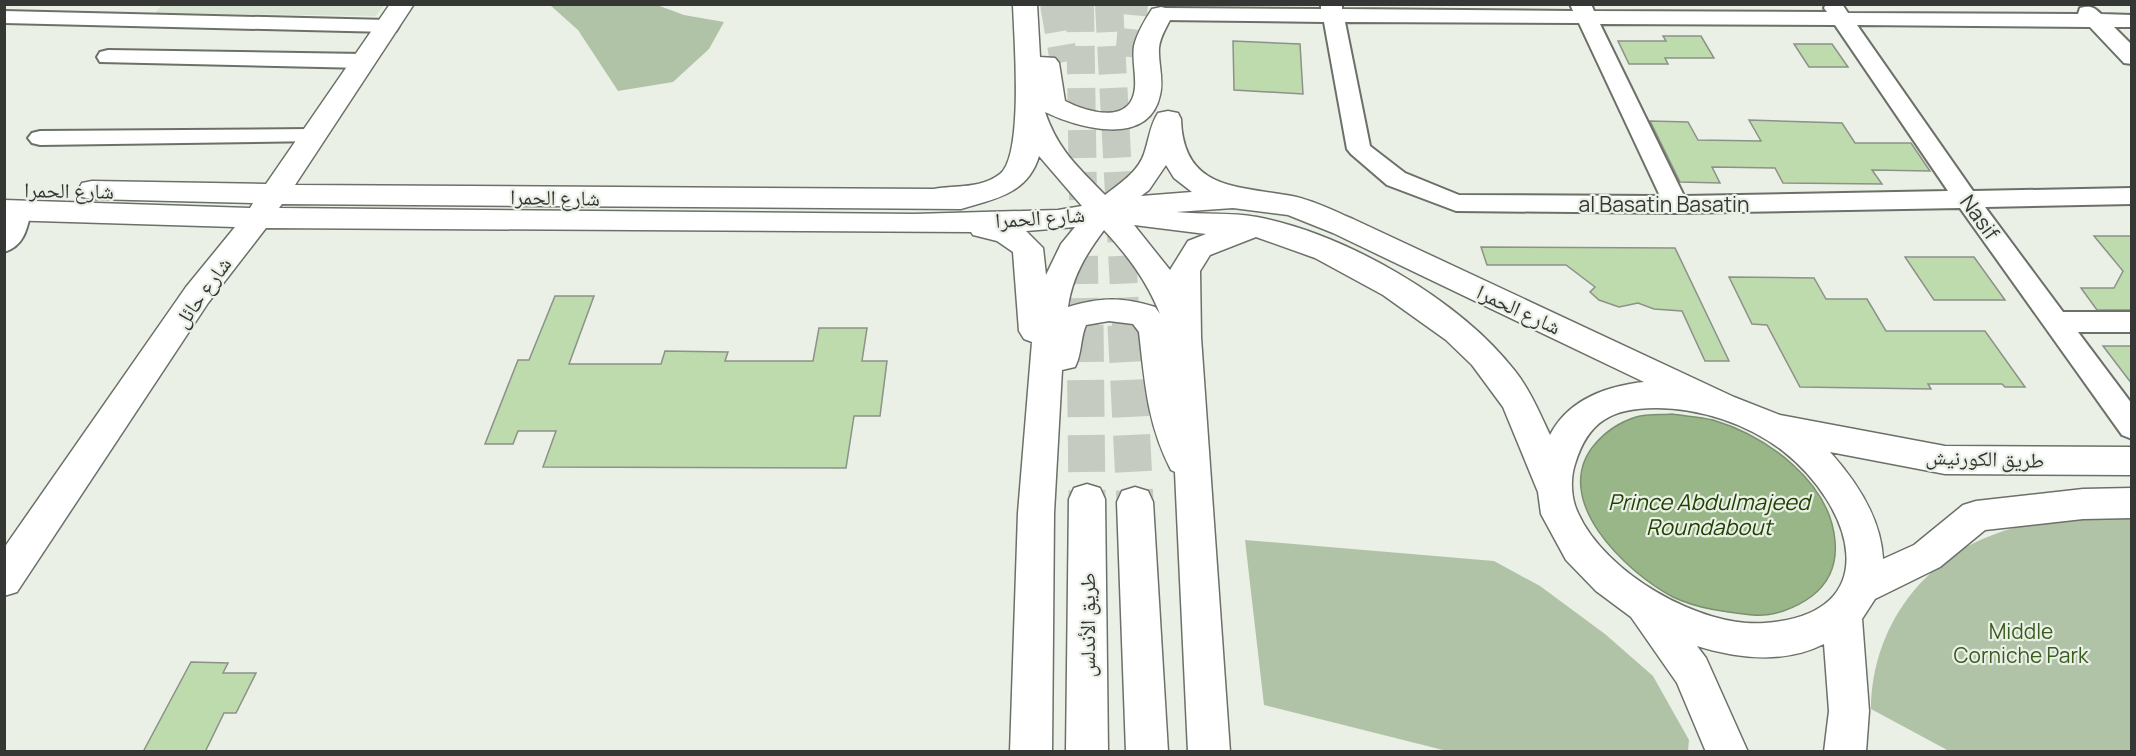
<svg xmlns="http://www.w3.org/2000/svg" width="2136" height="756" font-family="Manrope,'Noto Naskh Arabic',sans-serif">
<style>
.built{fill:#dae4d5}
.green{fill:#b1c3a6}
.water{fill:#99b689;stroke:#7b9070;stroke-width:1.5}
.building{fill:#bedbad;stroke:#8c9189;stroke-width:1.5}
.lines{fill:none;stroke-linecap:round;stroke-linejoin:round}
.major-tunnel-far1{stroke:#c6cbc2;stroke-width:28;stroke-dasharray:28 14;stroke-linecap:butt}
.major-tunnel{stroke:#c6cbc2;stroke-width:37;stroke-dasharray:37 18;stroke-linecap:butt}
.minor-casing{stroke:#6b7068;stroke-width:4}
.major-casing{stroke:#6b7068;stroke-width:3}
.minor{fill:#fff;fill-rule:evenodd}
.major{fill:#fff;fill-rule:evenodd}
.labels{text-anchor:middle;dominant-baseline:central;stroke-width:4.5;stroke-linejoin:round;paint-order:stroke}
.street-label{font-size:21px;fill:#353734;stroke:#eaf0e6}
.park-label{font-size:21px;fill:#385c1e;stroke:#eaf0e6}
.water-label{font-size:22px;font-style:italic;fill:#204200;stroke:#eaf0e6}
</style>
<rect width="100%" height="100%" fill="#eaf0e6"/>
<polygon class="built" points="162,5 162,4 384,5 376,16 155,13"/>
<g class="green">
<polygon points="550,5 657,5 684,15 724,22 709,49 673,82 618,91 578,30"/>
<path d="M2131 516V751H1949L1871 709C1872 619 1933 546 2022 526 2058 518 2095 518 2131 516Z"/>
<polygon points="1245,540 1494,561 1540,586 1605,634 1653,676 1689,740 1688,751 1447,751 1264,705"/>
</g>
<path class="water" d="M1672 414C1685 416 1700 417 1713 420 1766 436 1830 481 1835 541 1837 563 1830 582 1812 596 1796 608 1773 617 1753 615 1726 612 1698 609 1673 597 1627 573 1548 499 1595 444 1606 431 1620 422 1636 417 1647 414 1661 415 1672 414Z"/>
<g class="building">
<polygon points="1663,36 1701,36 1714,58 1665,58 1668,64 1629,64 1618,41 1666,41"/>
<polygon points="1233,41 1300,44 1303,94 1234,90"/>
<polygon points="1794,44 1832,44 1848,67 1809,67"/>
<polygon points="1749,120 1842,123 1855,143 1911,143 1930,171 1872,170 1882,184 1783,183 1775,168 1712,167 1720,183 1680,182 1650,121 1688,122 1698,140 1761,141"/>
<polygon points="2094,236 2132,236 2132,310 2097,310 2081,288 2114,288 2123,271"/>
<polygon points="1481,247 1675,248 1729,361 1705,361 1682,311 1654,309 1638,303 1619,307 1599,300 1590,292 1595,287 1566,265 1487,265"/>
<polygon points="1905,257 1974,257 2005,300 1934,300"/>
<polygon points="1729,277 1814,278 1826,299 1867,299 1886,331 1985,331 2025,387 2005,387 2002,384 1928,384 1931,389 1800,387 1767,325 1752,324"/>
<polygon points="555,296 594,296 569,364 661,364 665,351 728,352 725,361 813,361 819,328 867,328 862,361 887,361 880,416 854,416 846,468 543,467 556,431 518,431 513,444 485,444 518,360 529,360"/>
<polygon points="2103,346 2132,346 2132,384"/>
<polygon points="191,662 228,663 223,673 256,673 236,713 224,713 205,752 143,752"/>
</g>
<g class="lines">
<g class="major-tunnel-far1">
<polyline points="1054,4 1064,62"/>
<polyline points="1080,4 1085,327"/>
<polyline points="1109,4 1126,327"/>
<polyline points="1129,57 1134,4"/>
</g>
<g class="major-tunnel">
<polyline points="1085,325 1087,499"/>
<polyline points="1126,325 1135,502"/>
</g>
<defs>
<g id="minor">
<path d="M1321 4H1342V9L1573 11 1570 4H1591L1594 11 1827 12 1824 8 1826 4H1842L1848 13 2078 14 2080 8C2090 5 2094 7 2101 14L2132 15V27H2114L2132 45V64L2124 63 2090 27 1857 25 1973 191 2132 188V204L1985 207 2063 312H2132V332H2078L2132 404V439L2122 435 1960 208 1676 213 1456 211 1387 185 1351 154 1347 149 1324 22 1161 20 1154 18 1150 14 1154 10 1161 8 1321 9ZM1345 22 1579 23 1660 196 1459 195 1405 173 1370 146ZM1600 24 1835 25 1948 191 1684 196Z"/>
<polygon points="4,11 388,20 396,21 399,26 396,31 388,32 4,23"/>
<polygon points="108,50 364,54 372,56 375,61 372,66 364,68 100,62 97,57 100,52"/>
<polygon points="312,129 320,131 324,136 320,141 40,145 32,143 28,138 32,133 40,131"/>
<path d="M18 203 27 205 31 211C27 229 24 246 4 252V216L9 205Z"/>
</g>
<g id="major">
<path d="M390 4H414L295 185 934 189C956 185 981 189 1000 174 1024 155 1014 37 1013 4H1037L1040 57 1055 58 1059 63 1065 101C1087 112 1132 126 1135 87 1136 74 1132 60 1134 46 1137 33 1145 20 1152 9L1161 7 1170 9 1173 14C1168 25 1160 36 1159 48 1158 64 1164 79 1160 95 1149 148 1078 128 1045 112 1058 150 1077 166 1105 195 1119 184 1138 172 1144 154 1149 140 1150 125 1158 113L1168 111 1178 113 1181 119C1183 191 1239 186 1292 196 1313 200 1334 211 1353 219L1734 397 1780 415 1945 446 2132 447V475L1945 474 1830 452C1857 482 1881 518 1883 559L1914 545 1963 505 1976 501 2083 489 2132 488V518L2083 519 1985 530 1940 567 1875 599 1862 619 1869 711 1866 752H1824L1829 711 1824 644C1784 664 1739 659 1697 646L1706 658 1748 752H1706L1677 683 1631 617 1596 591 1566 560 1541 514 1538 492 1503 407 1472 365 1446 340 1383 295 1315 258 1256 237 1210 255 1200 271 1201 337 1230 752H1188L1175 472 1171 470C1147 423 1145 383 1139 332L1133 324 1109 321 1086 325C1080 339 1082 354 1075 367L1062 370 1054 513 1052 752H1010L1018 513 1032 342 1024 339 1019 331 1013 252 997 241 973 235 971 232 266 228 208 303 17 592 4 596V548L186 287 235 227 4 220V200L250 208 253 203 92 199 82 197 78 190 82 183 92 181 266 184ZM1039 156 1082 206 1058 210 914 214 279 208 282 204 961 209C994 199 1028 194 1039 156ZM1166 165 1174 178 1192 192 1141 196 1149 190ZM1233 208 1288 215 1333 233 1644 382C1606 386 1568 400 1550 435 1540 414 1530 390 1515 371 1460 300 1346 234 1257 217 1231 212 1203 215 1176 212ZM1134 225 1206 234 1188 241 1170 270ZM1075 227 1061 244 1046 275 1043 248 1026 231ZM1104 230C1128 256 1147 281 1160 314L1155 307C1124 297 1100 297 1068 307 1072 277 1086 254 1104 230ZM1656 408C1700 408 1748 424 1783 451 1853 506 1888 614 1765 623 1700 628 1605 573 1578 513 1571 499 1570 479 1575 464 1588 421 1612 408 1656 408Z"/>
<polygon points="1087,484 1100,488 1105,499 1108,752 1066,752 1069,499 1074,488"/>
<polygon points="1135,487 1148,491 1153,502 1168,752 1126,752 1117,502 1122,491"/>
</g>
</defs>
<use href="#minor" class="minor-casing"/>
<use href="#major" class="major-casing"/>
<use href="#minor" class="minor"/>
<use href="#major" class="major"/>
</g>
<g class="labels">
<g class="street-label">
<text transform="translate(69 190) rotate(1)">شارع الحمرا</text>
<text transform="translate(555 197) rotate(1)">شارع الحمرا</text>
<text x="1664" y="204">al Basatin Basatin</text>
<text transform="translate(1040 217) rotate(-4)">شارع الحمرا</text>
<text transform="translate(1980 217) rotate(54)">Nasif</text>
<text transform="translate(202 292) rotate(-54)">شارع حائل</text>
<text transform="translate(1519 309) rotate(25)">شارع الحمرا</text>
<text transform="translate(1985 458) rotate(2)">طريق الكورنيش</text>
<text transform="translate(1087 625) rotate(-90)">طريق الأندلس</text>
</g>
<g class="park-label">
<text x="2021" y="631">Middle<tspan x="2021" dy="24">Corniche Park</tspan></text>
</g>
<g class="water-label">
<text x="1709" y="502">Prince Abdulmajeed<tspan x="1709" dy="25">Roundabout</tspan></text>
</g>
</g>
<rect width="2136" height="756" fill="none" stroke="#353734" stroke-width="12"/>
</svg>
